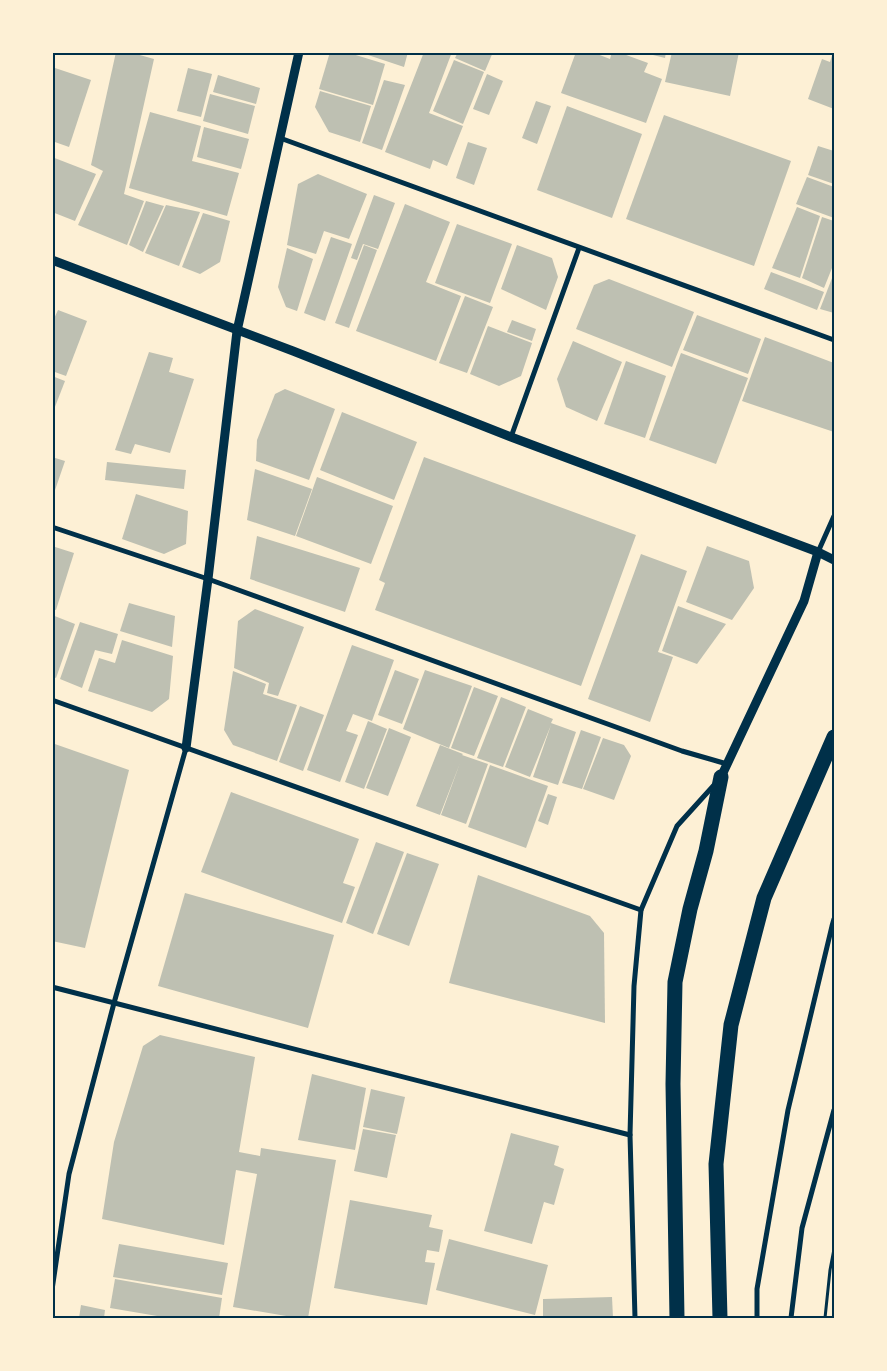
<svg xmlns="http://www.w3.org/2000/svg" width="887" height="1371" font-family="'Public Sans',sans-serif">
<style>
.building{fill:#bec0b2}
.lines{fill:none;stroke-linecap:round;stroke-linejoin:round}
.path{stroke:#003049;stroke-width:3}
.minor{stroke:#003049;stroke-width:5}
.tertiary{stroke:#003049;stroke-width:9}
.motorway{stroke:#003049;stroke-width:15}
.neatline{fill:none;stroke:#003049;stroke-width:2}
</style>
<rect width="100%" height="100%" fill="#fdf0d5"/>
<g class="building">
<polygon points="116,52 129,52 154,59 124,194 144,201 127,245 78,225 103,171 91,165"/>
<polygon points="330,52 346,52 385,64 373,105 319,89"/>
<polygon points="359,52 408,52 404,67"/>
<polygon points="424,52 452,52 429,113 463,126 447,166 433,160 430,169 385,152"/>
<polygon points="458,52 493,52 485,71 455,58"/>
<polygon points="576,52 592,52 610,59 612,52 618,52 648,63 644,72 662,79 646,123 561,93"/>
<polygon points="641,52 666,52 665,58"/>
<polygon points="672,52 739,52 730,96 665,82"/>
<polygon points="833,52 834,52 834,109 808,99 822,59 830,62"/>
<polygon points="454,60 484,72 463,124 433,111"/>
<polygon points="52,67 91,80 69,147 52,141"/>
<polygon points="188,68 212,74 201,117 177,111"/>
<polygon points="487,74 503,81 489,115 473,109"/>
<polygon points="218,75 260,88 256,104 213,92"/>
<polygon points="384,80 405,85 382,150 362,143"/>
<polygon points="320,91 371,106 360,142 329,132 315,107"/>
<polygon points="210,94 255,106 248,134 203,121"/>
<polygon points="536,101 551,106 537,144 522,138"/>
<polygon points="567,106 642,134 612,218 537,190"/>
<polygon points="150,112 201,126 192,161 239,173 227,216 129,188"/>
<polygon points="664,115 791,161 754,266 626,219"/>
<polygon points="204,127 249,139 241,169 197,157"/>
<polygon points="468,142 487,148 474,185 456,178"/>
<polygon points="818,146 834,151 834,184 808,175"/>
<polygon points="52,157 96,174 75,221 52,212"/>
<polygon points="318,174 367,194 349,239 324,231 316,254 287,245 298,184"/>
<polygon points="807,177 834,187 834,218 796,204"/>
<polygon points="374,195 395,203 378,249 363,244 357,260 351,258"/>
<polygon points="146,201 164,206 143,252 129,245"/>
<polygon points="405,204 450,222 426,282 461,296 436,361 356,331"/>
<polygon points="166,205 200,212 179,266 145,253"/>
<polygon points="797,207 820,216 800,278 772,268"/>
<polygon points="203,213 230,221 220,262 200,274 182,267"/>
<polygon points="822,217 834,221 834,263 824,288 802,278"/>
<polygon points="457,224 512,244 490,303 435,283"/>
<polygon points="331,237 352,244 325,321 304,313"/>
<polygon points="364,245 377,250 349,328 335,323"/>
<polygon points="517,245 552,258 558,277 546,310 501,289"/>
<polygon points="287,248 313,259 297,311 286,307 278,287"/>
<polygon points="771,272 824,292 817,310 764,289"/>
<polygon points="834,273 834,313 820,309"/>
<polygon points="609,279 694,312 672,367 576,329 594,285"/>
<polygon points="465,296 493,307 467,373 439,363"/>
<polygon points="58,310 87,321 66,376 52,371 52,323"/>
<polygon points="697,315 761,339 748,374 683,350"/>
<polygon points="512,320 536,329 532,341 507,332"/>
<polygon points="488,326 532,343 521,376 499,386 470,374"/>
<polygon points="765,337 834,363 834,432 742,401"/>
<polygon points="573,341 622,362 597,421 566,407 557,379"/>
<polygon points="149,352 173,358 169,372 194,379 170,453 135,444 131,454 115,450"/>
<polygon points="681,353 748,378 716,464 649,440"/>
<polygon points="626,361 666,376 645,438 604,424"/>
<polygon points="52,376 65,381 53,412 52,412"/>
<polygon points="285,389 335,409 309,480 256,461 257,440 275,394"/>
<polygon points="342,412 417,442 394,500 320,470"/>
<polygon points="52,457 65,461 53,496 52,496"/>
<polygon points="424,457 636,535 581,686 375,610 385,583 379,580"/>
<polygon points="107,462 186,470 184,489 105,480"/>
<polygon points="255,469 312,489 295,536 247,520"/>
<polygon points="317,477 393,506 371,564 296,536"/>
<polygon points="136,494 188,511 186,544 164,554 122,539"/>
<polygon points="257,536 360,568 345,612 250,579"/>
<polygon points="52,546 74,553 56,610 52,609"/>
<polygon points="707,546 749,561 754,588 732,620 686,602"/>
<polygon points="641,554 687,571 658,652 673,657 650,722 588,699"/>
<polygon points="129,603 175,616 172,647 120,631"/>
<polygon points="678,606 726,624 697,664 662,651"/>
<polygon points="255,609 304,627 278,696 267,693 269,683 234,668 238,621"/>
<polygon points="52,615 75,624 56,678 52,676"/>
<polygon points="80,622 118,634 112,654 95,650 82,688 60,679"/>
<polygon points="122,640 173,656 169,699 152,712 88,691 99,658 115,663"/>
<polygon points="352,645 394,660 372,721 353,714 346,731 358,735 340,782 307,770"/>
<polygon points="395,670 419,679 402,724 378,715"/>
<polygon points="425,670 472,686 449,748 403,729"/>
<polygon points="233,671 266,684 263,694 297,705 277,761 233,745 224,730"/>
<polygon points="474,687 498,696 474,756 451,748"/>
<polygon points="501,697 526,707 503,767 477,758"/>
<polygon points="300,706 324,715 303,771 279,762"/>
<polygon points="528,709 553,719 551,723 576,732 558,785 533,777 551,725 530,777 505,767"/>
<polygon points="368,721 387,729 364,789 345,782"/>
<polygon points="389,728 411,737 388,796 366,788"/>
<polygon points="581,730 601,737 582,789 562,783"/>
<polygon points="603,738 624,745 631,756 614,800 583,789"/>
<polygon points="52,743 129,770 85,948 52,941"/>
<polygon points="440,745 463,754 462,755 488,764 466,824 441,815 460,763 440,815 416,806"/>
<polygon points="490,765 548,786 526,848 468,827"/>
<polygon points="231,792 359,839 343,883 355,887 342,923 201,872"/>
<polygon points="548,794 557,797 548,825 538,821"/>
<polygon points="376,842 404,852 373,934 346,923"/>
<polygon points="407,853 439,864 409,946 377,934"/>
<polygon points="478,875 590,916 604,933 605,1023 449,983"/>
<polygon points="185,893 334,935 308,1028 158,986"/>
<polygon points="160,1035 255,1057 239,1152 260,1156 261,1148 336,1160 308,1318 298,1318 233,1307 257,1174 236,1170 224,1245 102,1219 114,1142 143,1046"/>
<polygon points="312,1074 366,1088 355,1150 298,1140"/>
<polygon points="371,1089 405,1097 397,1134 363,1127"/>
<polygon points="363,1129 396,1135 387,1178 354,1171"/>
<polygon points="511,1133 559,1146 554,1165 564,1169 554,1205 544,1202 532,1244 484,1231"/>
<polygon points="350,1200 432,1215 429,1227 443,1230 439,1252 427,1250 425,1262 435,1263 427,1305 334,1288"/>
<polygon points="449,1239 548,1265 535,1315 436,1290"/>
<polygon points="119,1244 228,1263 222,1295 113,1277"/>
<polygon points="115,1279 222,1298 219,1318 169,1318 110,1308"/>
<polygon points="612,1297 613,1318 543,1318 543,1299"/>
<polygon points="81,1305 105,1310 104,1318 79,1318"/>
</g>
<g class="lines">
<polyline class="path" points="825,1318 830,1270 834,1249"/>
<g class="minor">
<polyline points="280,138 834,340"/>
<polyline points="511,437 579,248"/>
<polyline points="52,527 208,579 682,751 727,764"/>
<polyline points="818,552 834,516"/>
<polyline points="52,700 641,910"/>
<polyline points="52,987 630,1135"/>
<polyline points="52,1290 69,1174 114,1003 186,748"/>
<polyline points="635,1318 630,1135 634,986 641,910 677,826 715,784"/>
<polyline points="757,1318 757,1289 788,1110 832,926 834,919"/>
<polyline points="791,1318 802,1228 834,1110"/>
</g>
<g class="tertiary">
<polyline points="52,260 293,351 511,437 818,552 834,560"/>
<polyline points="186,748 208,579 237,331 299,52"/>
<polyline points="721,777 804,601 818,552"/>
</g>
<g class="motorway">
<polyline points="677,1318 673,1084 675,982 690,909 706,851 721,777"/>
<polyline points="720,1318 716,1164 731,1025 764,898 834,737"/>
</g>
</g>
<rect width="887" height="1371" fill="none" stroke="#fdf0d5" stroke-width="108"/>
<rect x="54" y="54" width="779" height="1263" class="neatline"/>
</svg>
